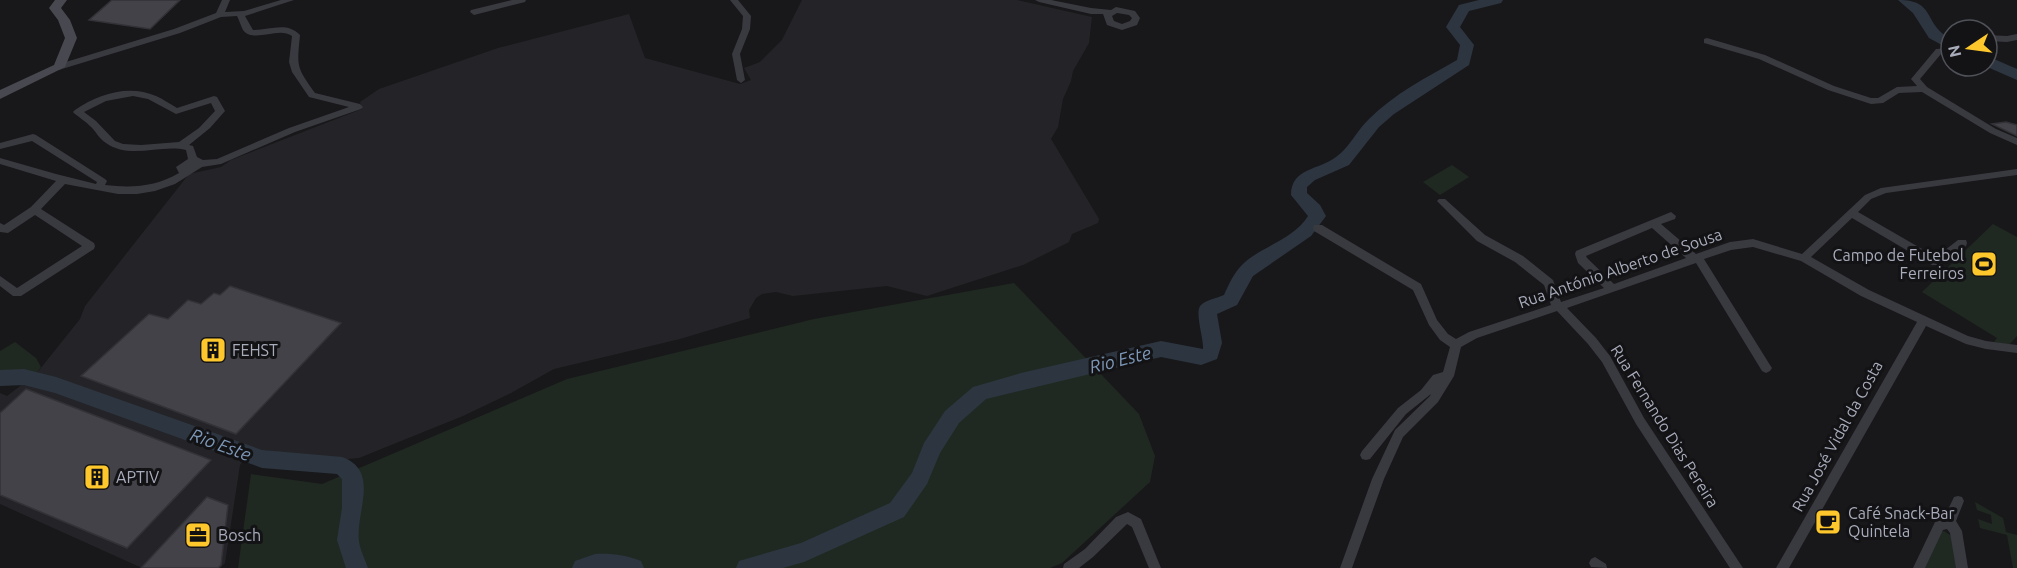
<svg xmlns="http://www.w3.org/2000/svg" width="2017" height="568" font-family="Ubuntu,sans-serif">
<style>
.built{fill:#242428}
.green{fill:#1f2921}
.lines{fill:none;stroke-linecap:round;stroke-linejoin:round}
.river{fill:#2d3640;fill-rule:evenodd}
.building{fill:#424248;stroke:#323237;stroke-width:1.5}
.street{fill:#393940;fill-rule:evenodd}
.secondary{fill:#474850;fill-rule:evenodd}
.labels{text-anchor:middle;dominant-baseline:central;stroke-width:6;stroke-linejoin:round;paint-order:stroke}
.poi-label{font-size:16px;fill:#a9adbb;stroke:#131316;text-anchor:start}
.street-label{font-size:16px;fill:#a9adbb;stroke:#131316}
.water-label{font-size:18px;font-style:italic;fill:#7e99b8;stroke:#131316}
</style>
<rect width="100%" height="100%" fill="#18181a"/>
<polygon class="built" points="802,0 1017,0 1092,17 1089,43 1073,71 1071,81 1063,99 1058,127 1051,139 1099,219 1098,223 1072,234 1069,242 1023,265 927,296 887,286 793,296 776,292 762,294 756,298 749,310 750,318 680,339 554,369 511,393 463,416 359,458 337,460 254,449 240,465 225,563 220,568 142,568 0,504 0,393 7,396 36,374 80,319 85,306 189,174 221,167 231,160 362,109 360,102 379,89 498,48 629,14 645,58 740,84 751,80 744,68 760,62 782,40"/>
<g class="green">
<polygon points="1452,165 1469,177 1440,195 1423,182"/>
<polygon points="1993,224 2017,237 2017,336 2008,346 1994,342 1997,338 1922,292"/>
<polygon points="1014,283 1139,414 1155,456 1150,482 1062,563 1050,568 238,568 251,474 322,484 567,379 814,319"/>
<polygon points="15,342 36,358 41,367 36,374 25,371 0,375 0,351"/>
<polygon points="1975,502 2003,518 2006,532 2017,535 2017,568 2013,568 2007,535 1980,528 1978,519 1992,524 1991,515 1977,510"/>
<polygon points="1944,531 1953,537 1958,568 1924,568 1941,532"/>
</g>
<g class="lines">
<g class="river">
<path d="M1479 0H1503L1501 3 1469 11 1460 27 1474 45 1469 65 1394 114 1379 127 1349 165 1315 180 1307 187V193L1320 205 1326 216 1311 236 1253 276 1237 305 1217 314 1222 343 1217 359 1201 365 1161 357 986 399 959 423 940 453 927 484 904 517 804 562 783 568H736L739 561 801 543 890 503 912 473 924 443 945 411 973 387 1021 373 1161 341 1203 349C1204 339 1194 311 1201 305 1206 300 1217 298 1224 295 1229 284 1234 272 1244 263 1263 246 1294 239 1308 216L1291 195C1291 168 1319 170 1336 157 1350 147 1357 130 1369 119 1394 94 1427 77 1457 60L1460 45 1446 27 1459 5Z"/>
<path d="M1898 0C1937 0 1922 24 1951 39V50L1929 38 1913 13Z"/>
<polygon points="1987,56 2017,69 2017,80 1985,66"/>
<path d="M24 369 56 377 262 450 342 457C381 471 355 513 359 541 360 550 365 559 368 568H346L337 540 342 508V479L337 474 262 468 55 393 24 385 0 386V370Z"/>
<path d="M595 554C611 553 626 555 641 561L644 568H572L575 561Z"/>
</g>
</g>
<g class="building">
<polygon points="112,0 180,0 150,29 89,20"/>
<polygon points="2006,122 2017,125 2017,136 1992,124"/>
<polygon points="230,286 341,323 236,434 81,376 149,314 168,319 188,300 201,304 214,293 220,295"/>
<polygon points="26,389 211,460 127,548 0,495 0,413"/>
<polygon points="207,497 228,505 221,565 218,568 141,568"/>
</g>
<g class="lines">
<g class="street">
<path d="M222 0H230L225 12 244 11 281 0H294L245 16 253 30C270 30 287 21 300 35 297 67 296 66 315 93L360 104 363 107 361 109 295 132 221 164 202 167 175 184 155 191 137 194H118L65 184 41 209 94 243 95 246 94 249 21 296H13L0 286V276L17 288 82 246 35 215 8 233 0 232V223L4 225 31 207 56 181 0 164V158L56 174 96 184 97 182 32 141 0 149V143L33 134 36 135 105 179 107 181 105 185C132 188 155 187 179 173L176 167 188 159 186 150C160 144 130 160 106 143 99 139 96 131 90 126 85 121 80 118 75 114L73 112 75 110C98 94 129 84 156 96 163 99 170 104 177 108L214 96 217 97 225 111 210 128 189 145 193 146 197 157 203 160 217 159 289 128 349 107 309 97 292 72 289 62 292 36C278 26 254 44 243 30 241 26 239 20 237 16L221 17 180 33 62 69 59 70 55 67 56 65 174 29 216 13ZM133 96 148 99 176 114 211 103 215 111 199 128 179 142 141 145 123 144 115 141 96 121 84 112 106 101Z"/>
<polygon points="512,0 526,0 525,2 474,15 470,12 471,10"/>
<polygon points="730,0 738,0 751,16 750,29 740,54 745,80 741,83 737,80 732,54 742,29 743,16"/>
<path d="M1035 0H1051L1091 8 1111 10 1116 7 1135 11 1140 18 1137 25 1122 30 1107 25 1103 14H1091L1039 2ZM1117 13 1129 15 1132 18 1130 21 1122 24 1114 21 1112 16Z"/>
<polygon points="2017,34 2017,40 2007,42 1987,41 1987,35 2007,36"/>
<polygon points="1707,38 1765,55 1834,86 1871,98 1878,98 1897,87 1917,86 1911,79 1936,49 1951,48 1951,54 1941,54 1920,79 1927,87 1996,129 2017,138 2017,145 1990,133 1922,92 1899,93 1883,103 1871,104 1828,90 1759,59 1704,43 1704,39"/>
<path d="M2017 169V175L1886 193 1871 199 1858 212 1936 257 1958 240H1966L1967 243 1966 246 1940 265H1932L1852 218 1811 257 1869 290 1968 336 1986 341 2017 345V353L1986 349 1966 344 1926 326 1789 568H1776L1917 322 1861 296 1801 261 1753 247 1731 250 1704 259 1770 365 1772 368 1770 371 1766 373 1762 371 1696 263 1567 308 1596 338 1610 356 1644 418 1743 568H1730L1636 424 1602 362 1588 344 1557 311 1477 338 1461 347 1454 376 1438 402 1403 437 1384 479 1352 568H1340L1372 479 1395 430 1430 396 1431 394 1406 414 1370 459 1366 460 1362 459 1360 455 1362 451 1398 408 1421 390 1433 375 1443 372 1450 347 1440 340 1429 325 1413 290 1314 231 1313 228 1314 225H1322L1421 284 1437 320 1448 334 1456 339 1469 332 1551 305 1544 285 1515 262 1477 241 1437 201 1439 199H1445L1485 235 1523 256 1553 280 1561 302 1604 288 1578 263 1575 254 1576 251 1671 212 1676 216 1675 219 1661 224 1696 254 1730 242 1753 239 1802 254 1865 195 1881 188ZM1652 228 1686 258 1614 284 1587 258 1586 256Z"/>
<polygon points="1958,496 1962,497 1964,501 1956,521 1962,531 1968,568 1956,568 1950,533 1947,529 1943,530 1925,568 1913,568 1935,522 1944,518 1954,497"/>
<polygon points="1128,512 1141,519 1161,568 1149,568 1132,527 1127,524 1093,557 1079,568 1063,568 1064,564 1085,549 1116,517"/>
<polygon points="1595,557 1606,564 1607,568 1591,567 1589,563 1591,559"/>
</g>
<polygon class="secondary" points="55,0 67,0 61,8 70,20 77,38 65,67 0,99 0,90 54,65 65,38 58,20 49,8"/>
</g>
<defs>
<symbol id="stadium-square" viewBox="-11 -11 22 22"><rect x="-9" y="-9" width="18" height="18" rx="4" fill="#fec82c" stroke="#131316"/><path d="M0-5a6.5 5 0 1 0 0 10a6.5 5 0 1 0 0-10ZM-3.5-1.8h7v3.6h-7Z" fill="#111"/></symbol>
<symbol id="building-square" viewBox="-11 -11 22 22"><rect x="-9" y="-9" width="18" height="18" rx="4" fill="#fec82c" stroke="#131316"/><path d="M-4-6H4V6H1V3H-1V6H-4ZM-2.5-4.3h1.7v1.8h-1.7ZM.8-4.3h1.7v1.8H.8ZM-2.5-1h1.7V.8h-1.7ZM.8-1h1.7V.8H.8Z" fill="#111"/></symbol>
<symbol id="cafe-square" viewBox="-11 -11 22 22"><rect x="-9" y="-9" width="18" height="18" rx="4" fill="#fec82c" stroke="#131316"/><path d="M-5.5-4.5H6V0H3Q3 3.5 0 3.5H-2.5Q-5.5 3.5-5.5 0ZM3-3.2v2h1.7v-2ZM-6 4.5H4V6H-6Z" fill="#111"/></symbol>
<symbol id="office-square" viewBox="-11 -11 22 22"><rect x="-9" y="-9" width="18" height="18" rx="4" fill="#fec82c" stroke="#131316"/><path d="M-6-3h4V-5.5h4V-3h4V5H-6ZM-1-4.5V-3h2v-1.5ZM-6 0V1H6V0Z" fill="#111"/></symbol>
</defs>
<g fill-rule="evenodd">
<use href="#stadium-square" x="1969" y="249" width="30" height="30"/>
<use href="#building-square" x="198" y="335" width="30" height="30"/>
<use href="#building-square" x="82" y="462" width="30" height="30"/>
<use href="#cafe-square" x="1813" y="507" width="30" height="30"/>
<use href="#office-square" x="183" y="520" width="30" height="30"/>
</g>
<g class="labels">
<g class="poi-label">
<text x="1964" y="255" text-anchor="end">Campo de Futebol<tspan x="1964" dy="18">Ferreiros</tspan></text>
<text x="232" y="350">FEHST</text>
<text x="116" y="477">APTIV</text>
<text x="1848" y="513">Café Snack-Bar<tspan x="1848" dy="18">Quintela</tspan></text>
<text x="218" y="535">Bosch</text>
</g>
<g class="street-label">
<text transform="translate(1620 268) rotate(-19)">Rua António Alberto de Sousa</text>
<text transform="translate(1665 426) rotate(58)">Rua Fernando Dias Pereira</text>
<text transform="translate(1837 436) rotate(-61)">Rua José Vidal da Costa</text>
</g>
<g class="water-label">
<text transform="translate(1120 359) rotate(-14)">Rio Este</text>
<text transform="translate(221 444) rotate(20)">Rio Este</text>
</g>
</g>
<g transform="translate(1969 48) rotate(257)"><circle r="28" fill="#131316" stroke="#4f5158" stroke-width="1.5"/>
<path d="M0-4.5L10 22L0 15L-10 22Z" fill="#fec82c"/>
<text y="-9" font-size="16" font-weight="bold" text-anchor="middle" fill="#a9adbb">N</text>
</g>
</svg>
